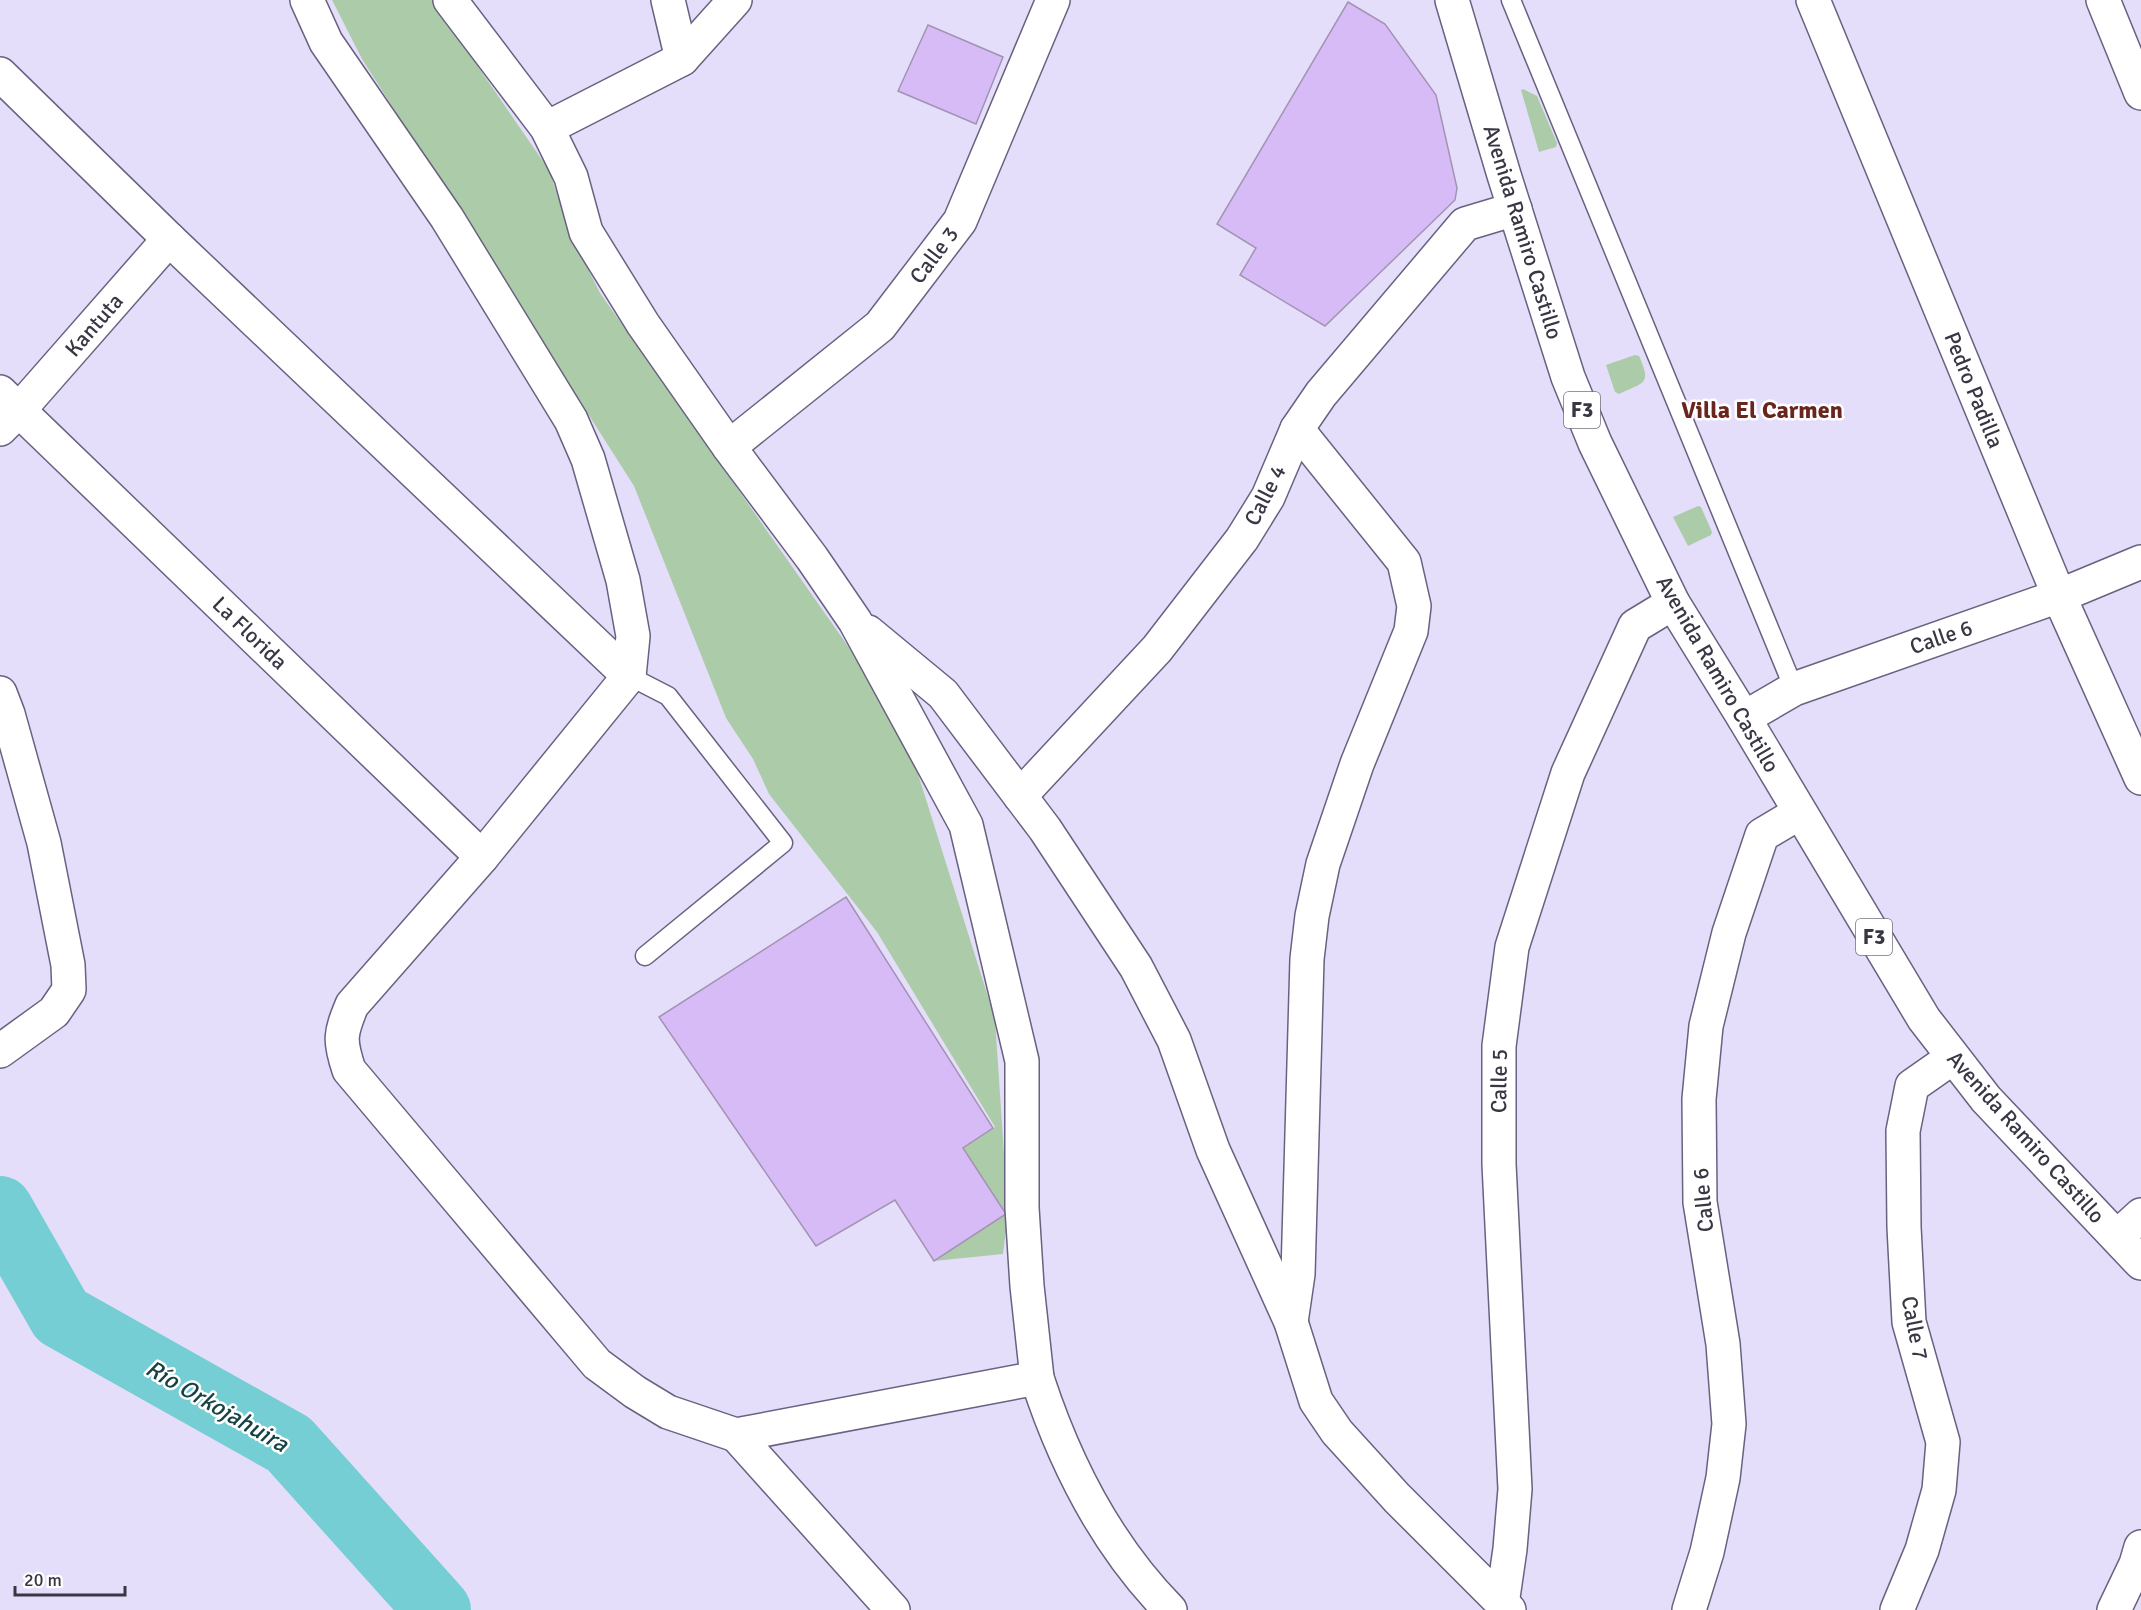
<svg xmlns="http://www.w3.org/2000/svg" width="2141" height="1610" font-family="Signika,sans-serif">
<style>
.green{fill:#accca9}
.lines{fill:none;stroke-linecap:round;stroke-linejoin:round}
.river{stroke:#74ced3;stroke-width:66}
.building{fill:#d7bbf7;stroke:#a293b3;stroke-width:1.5}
.service-casing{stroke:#696180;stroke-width:21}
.minor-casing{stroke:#696180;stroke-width:36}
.tertiary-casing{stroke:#696180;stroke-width:36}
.secondary-casing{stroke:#696180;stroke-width:36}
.primary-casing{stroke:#696180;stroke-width:36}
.service{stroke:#fff;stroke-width:18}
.minor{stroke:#fff;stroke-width:33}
.tertiary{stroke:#fff;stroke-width:33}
.secondary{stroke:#fff;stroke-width:33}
.primary{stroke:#fff;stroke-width:33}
.labels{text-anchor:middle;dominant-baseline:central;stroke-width:5;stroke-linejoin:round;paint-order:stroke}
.shield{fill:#fff;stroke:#75737c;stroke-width:1.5}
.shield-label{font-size:21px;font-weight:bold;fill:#3a3744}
.street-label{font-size:22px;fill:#3a3744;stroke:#fff}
.neighbourhood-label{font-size:24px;font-weight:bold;fill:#6a261e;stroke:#fff}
.water-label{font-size:24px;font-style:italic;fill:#174244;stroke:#fff}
</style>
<rect width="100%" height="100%" fill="#e5defa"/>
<g class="green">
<polygon points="332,0 432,0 549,170 570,233 600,293 902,723 995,1019 1008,1214 1003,1254 934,1261 1006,1214 963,1148 995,1127 877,932 769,794 753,759 726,718 634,486 362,59"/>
<polygon points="1523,89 1537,96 1557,143 1556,147 1539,152 1521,90"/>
<path d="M1635 355 1639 356C1652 385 1644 382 1619 394L1615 392 1606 365Z"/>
<polygon points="1698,506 1701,507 1712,532 1711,535 1688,546 1673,517"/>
</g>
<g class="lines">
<polyline class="river" points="0,1209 61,1316 289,1444 438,1610"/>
</g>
<g class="building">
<polygon points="1348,2 1385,24 1436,95 1457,188 1455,200 1325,326 1240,275 1256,248 1217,224"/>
<polygon points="928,25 1003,57 976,124 898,91"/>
<polygon points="846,897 993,1128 963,1148 1006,1214 934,1261 895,1200 816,1246 659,1017"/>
</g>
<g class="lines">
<defs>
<g id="service">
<polyline points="1511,0 1794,689"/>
<polyline points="629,676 668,696 783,843 645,956"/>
</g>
<g id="minor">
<polyline points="307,0 326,42 447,218 571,420 588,459 623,580 633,636 629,676"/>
<polyline points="450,0 547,128 571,177 586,232 643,324 729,447 812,558 855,621 966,825 1022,1061 1022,1208 1027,1286 1037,1378"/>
<polyline points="668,0 682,59"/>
<polyline points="1813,0 2059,596 2141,778"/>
<polyline points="2103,0 2141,93"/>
<polyline points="547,128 682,59 735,0"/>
<polyline points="0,392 482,857"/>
<polyline points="0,429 19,410 169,239"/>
<polyline points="729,447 880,326 960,221 1053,0"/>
<polyline points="868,632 943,694 1045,829 1136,967 1174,1040 1213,1150 1291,1322 1316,1401 1337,1432 1397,1498 1509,1610"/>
<polyline points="0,693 8,714 44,843 68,965 69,990 54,1012 0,1051"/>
<polyline points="1744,718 1794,689 2059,596 2141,562"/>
<polyline points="1020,796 1157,649 1242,539 1268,497 1297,429 1321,394 1465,224 1515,209"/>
<polyline points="1291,1322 1298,1274 1307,959 1312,916 1323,864 1357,764 1411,631 1414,606 1404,562 1297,429"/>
<polyline points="736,1435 893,1610"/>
<polyline points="1502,1604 1510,1549 1515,1489 1499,1164 1499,1046 1512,947 1568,773 1635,626 1673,603"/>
<polyline points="1689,1610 1707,1552 1723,1478 1729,1424 1723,1344 1700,1202 1699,1099 1706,1026 1729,933 1762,835 1799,813"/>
<polyline points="1897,1610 1922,1550 1939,1490 1943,1442 1909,1322 1904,1227 1903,1131 1912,1086 1952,1058"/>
<polyline points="2114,1610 2136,1564 2141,1547"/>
</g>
<polyline id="tertiary" points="2117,1237 2141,1215"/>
<path id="secondary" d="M0 74 169 239 629 676 482 857 352 1005C340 1034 339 1040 349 1070L597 1364 635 1392 668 1412 736 1435 1037 1378C1065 1464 1106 1545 1170 1610"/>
<polyline id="primary" points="1452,0 1504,175 1568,377 1595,443 1673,603 1744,718 1924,1019 1986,1099 2141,1263"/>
</defs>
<use href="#service" class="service-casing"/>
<use href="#minor" class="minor-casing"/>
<use href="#tertiary" class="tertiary-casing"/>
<use href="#secondary" class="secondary-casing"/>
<use href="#primary" class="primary-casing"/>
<use href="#service" class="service"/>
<use href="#minor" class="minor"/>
<use href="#tertiary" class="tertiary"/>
<use href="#secondary" class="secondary"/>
<use href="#primary" class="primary"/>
</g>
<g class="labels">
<g class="shield">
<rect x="1564" y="392" width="36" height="36" rx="4.5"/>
<rect x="1856" y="919" width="36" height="36" rx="4.5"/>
</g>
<g class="shield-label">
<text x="1582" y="410">F3</text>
<text x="1874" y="937">F3</text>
</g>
<g class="street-label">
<text transform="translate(1523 232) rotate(73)">Avenida Ramiro Castillo</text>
<text transform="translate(934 255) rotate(-53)">Calle 3</text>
<text transform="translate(94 325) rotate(-49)">Kantuta</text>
<text transform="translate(1974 390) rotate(68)">Pedro Padilla</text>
<text transform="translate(1265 495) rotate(-63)">Calle 4</text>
<text transform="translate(250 633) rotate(44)">La Florida</text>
<text transform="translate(1941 637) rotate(-19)">Calle 6</text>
<text transform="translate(1718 674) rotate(60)">Avenida Ramiro Castillo</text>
<text transform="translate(1499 1081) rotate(-89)">Calle 5</text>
<text transform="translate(2026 1137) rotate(48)">Avenida Ramiro Castillo</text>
<text transform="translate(1703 1200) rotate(-95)">Calle 6</text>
<text transform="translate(1915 1328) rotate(79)">Calle 7</text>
</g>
<g class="neighbourhood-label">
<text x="1762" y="410">Villa El Carmen</text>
</g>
<g class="water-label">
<text transform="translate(217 1406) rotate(30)">Río Orkojahuira</text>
</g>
</g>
<path d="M15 1586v9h110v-9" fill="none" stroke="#3a3744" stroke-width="3"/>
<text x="24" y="1586" font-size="18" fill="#3a3744" stroke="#ffffff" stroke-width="4.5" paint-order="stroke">20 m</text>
</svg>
